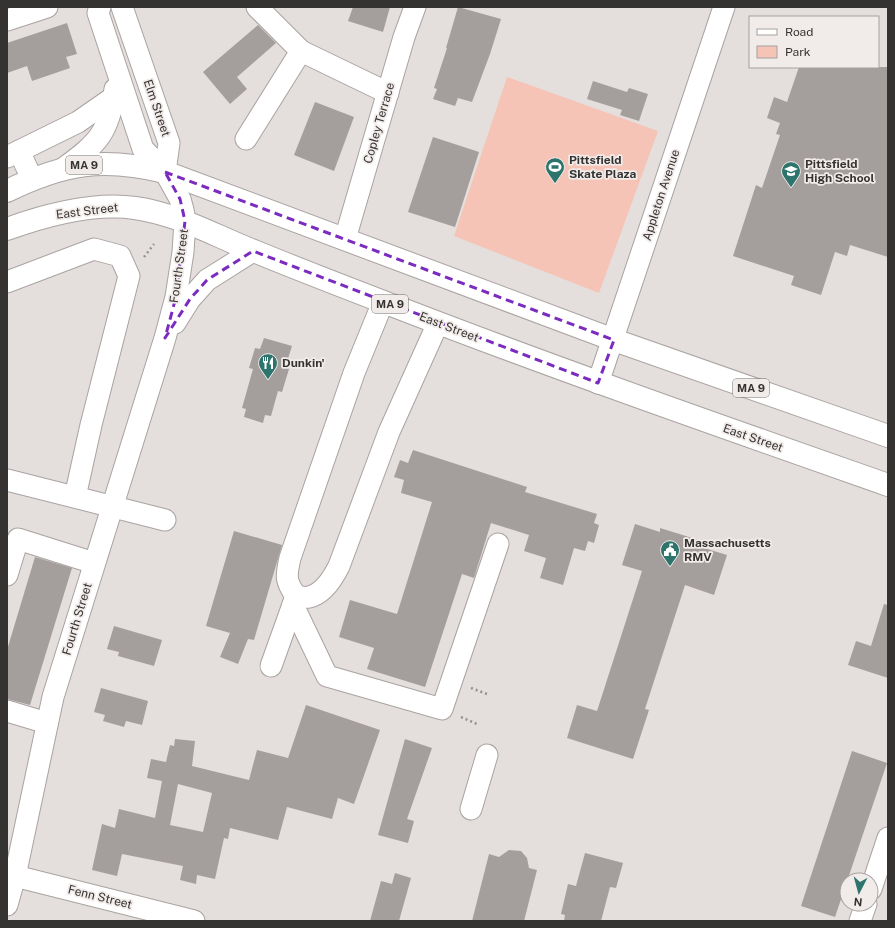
<svg xmlns="http://www.w3.org/2000/svg" width="895" height="928" font-family="'Public Sans',sans-serif">
<style>
.green{fill:#f6c4b7}
.building{fill:#a49e9d;fill-rule:evenodd}
.lines{fill:none;stroke-linecap:round;stroke-linejoin:round}
.minor-casing{stroke:#a9a3a1;stroke-width:23}
.highway-casing{stroke:#a9a3a1;stroke-width:24}
.path{stroke:#969290;stroke-width:2.5;stroke-dasharray:2 3;stroke-linecap:butt}
.minor{stroke:#fff;stroke-width:21}
.highway{stroke:#fff;stroke-width:22}
.marked{fill:none;stroke:#7b2cbf;stroke-width:3;stroke-dasharray:8 5;stroke-linejoin:round}
.labels{text-anchor:middle;dominant-baseline:central;stroke-width:3.5;stroke-linejoin:round;paint-order:stroke}
.shield{fill:#f1ebe9;stroke:#6d6a69;stroke-width:1}
.shield-label{font-size:11px;font-weight:bold;fill:#353332}
.street-label{font-size:12px;fill:#353332;stroke:#f1ebe9}
.poi-label{font-size:12px;font-weight:bold;fill:#353332;stroke:#f1ebe9;text-anchor:start}
</style>
<rect width="100%" height="100%" fill="#e4dedc"/>
<polygon class="green" points="507,77 658,131 599,293 454,236"/>
<g class="building">
<polygon points="353,7 390,7 383,32 348,21"/>
<polygon points="458,7 501,19 490,54 472,102 458,98 455,106 433,99 437,89 434,88 447,48 446,48"/>
<polygon points="67,23 77,54 66,57 70,68 32,81 27,66 7,73 7,43"/>
<polygon points="258,25 276,43 237,77 247,89 230,104 203,72"/>
<polygon points="799,67 888,67 888,257 850,245 847,256 835,252 821,295 791,285 794,276 733,256 756,185 762,188 780,135 776,134 780,123 767,118 774,97 787,102"/>
<polygon points="593,81 627,92 629,88 648,94 639,121 620,115 622,110 587,99"/>
<polygon points="315,102 354,117 334,171 294,155"/>
<polygon points="433,137 479,152 455,227 408,212"/>
<polygon points="264,338 292,346 285,368 289,369 282,392 278,391 271,416 265,415 263,423 244,417 246,409 242,408 253,369 249,368 255,348 260,349"/>
<polygon points="413,450 527,487 525,492 597,514 594,523 599,525 594,543 588,541 585,551 574,548 563,585 540,578 546,558 524,551 529,535 491,523 474,578 462,574 425,687 367,669 374,648 339,637 350,600 397,614 432,502 401,493 404,480 394,477 400,460 408,463"/>
<polygon points="635,524 660,532 660,528 702,541 701,547 727,555 714,595 685,585 645,709 649,710 633,759 567,738 577,705 597,711 642,571 622,565"/>
<polygon points="234,531 282,545 254,640 248,639 238,664 220,657 230,633 206,626"/>
<polygon points="35,557 72,568 30,705 7,699 7,650"/>
<polygon points="884,604 888,605 888,678 848,665 856,641 871,646"/>
<polygon points="114,626 162,640 154,666 118,656 119,652 107,649"/>
<polygon points="101,688 148,701 142,725 126,721 124,727 103,721 105,715 94,712"/>
<path d="M306 705 380 730 354 804 338 798 332 819 287 807 278 840 230 828 228 839 224 838 215 879 197 875 196 884 180 880 183 866 122 854 117 876 92 870 102 824 115 828 119 809 155 818 162 781 147 778 151 759 166 762 170 745 174 746 175 739 195 741 192 766 249 780 257 750 288 758ZM178 784 212 793 203 832 170 825Z"/>
<polygon points="405,739 432,748 407,819 414,821 408,843 378,835"/>
<polygon points="852,751 887,763 835,917 801,906"/>
<polygon points="509,850 521,851 527,858 529,868 537,870 524,921 472,921 489,854 499,857"/>
<polygon points="585,853 623,863 616,888 610,887 601,921 564,921 565,915 561,914 568,884 576,886"/>
<polygon points="395,873 411,878 399,921 370,921 381,881 392,884"/>
</g>
<g class="lines">
<defs>
<g id="minor">
<polyline points="122,7 169,143 165,172"/>
<polyline points="257,7 301,51 388,93"/>
<polyline points="7,20 47,7"/>
<polyline points="246,139 301,51"/>
<polyline points="19,151 32,179"/>
<polyline points="7,157 78,122 114,97"/>
<path d="M64 168C98 143 109 133 115 89"/>
<polyline points="345,239 404,37 415,7"/>
<polyline points="7,282 94,249 120,256 129,276 91,425 75,497"/>
<path d="M383 302 354 373 290 558C286 576 285 581 296 596 300 597 305 598 309 597 323 594 333 578 339 566L389 432 438 323"/>
<polyline points="175,323 190,299 207,280 253,251"/>
<polyline points="598,383 724,7"/>
<polyline points="7,480 165,520"/>
<polyline points="7,575 18,539 94,563"/>
<polyline points="293,605 327,676 442,709 498,544"/>
<polyline points="271,666 295,599"/>
<polyline points="7,711 47,723"/>
<polyline points="471,809 487,755"/>
<polyline points="7,874 194,921"/>
<polyline points="871,889 888,838"/>
<polyline points="7,905 15,876 53,697 165,338 176,297 183,252 185,221 183,210 180,199 165,172 143,149 98,13 100,7"/>
<polyline points="860,921 866,904"/>
</g>
<g id="highway">
<path d="M7 191C64 163 103 157 165 172L614 340 888 436"/>
<path d="M7 229C46 215 93 202 135 208 178 214 215 236 254 251 300 270 347 288 394 306 557 369 723 427 888 485"/>
</g>
</defs>
<use href="#minor" class="minor-casing"/>
<use href="#highway" class="highway-casing"/>
<g class="path">
<polyline points="144,257 154,244"/>
<polyline points="471,688 487,694"/>
<polyline points="461,717 477,724"/>
</g>
<use href="#minor" class="minor"/>
<use href="#highway" class="highway"/>
</g>
<path class="marked" d="M165 172 614 340 598 383 253 251 207 280 190 299 165 338 176 297 185 221 180 199Z"/>
<defs>
<symbol id="stadium-pin" viewBox="-11 -11 22 30"><path d="M0 17L-7.5 6A9.5 9.5 0 1 1 7.5 6Z" fill="#2d756c" stroke="#f1ebe9"/><path d="M0-5a6.5 5 0 1 0 0 10a6.5 5 0 1 0 0-10ZM-3.5-1.8h7v3.6h-7Z" fill="#fff"/></symbol>
<symbol id="school-pin" viewBox="-11 -11 22 30"><path d="M0 17L-7.5 6A9.5 9.5 0 1 1 7.5 6Z" fill="#2d756c" stroke="#f1ebe9"/><path d="M0-5L7-2L0 1L-7-2ZM-4 1L0 2.5L4 1V4Q0 6-4 4Z" fill="#fff"/></symbol>
<symbol id="restaurant-pin" viewBox="-11 -11 22 30"><path d="M0 17L-7.5 6A9.5 9.5 0 1 1 7.5 6Z" fill="#2d756c" stroke="#f1ebe9"/><path d="M-5-6h1v4h1v-4h1v4h1v-4h1v5L-1.5 .5V6h-2V.5L-5-1ZM5-6V6H3V1.5H1.5Q1.5-4 5-6Z" fill="#fff"/></symbol>
<symbol id="civic-pin" viewBox="-11 -11 22 30"><path d="M0 17L-7.5 6A9.5 9.5 0 1 1 7.5 6Z" fill="#2d756c" stroke="#f1ebe9"/><path d="M-.6-6.5H3V-4.5H.6V-3L4-1V1h2V6H-6V1h2V-1L-.6-3ZM-1.2 2.5V6h2.4V2.5Z" fill="#fff"/></symbol>
</defs>
<g fill-rule="evenodd">
<use href="#stadium-pin" x="544" y="156" width="22" height="30"/>
<use href="#school-pin" x="780" y="160" width="22" height="30"/>
<use href="#restaurant-pin" x="257" y="352" width="22" height="30"/>
<use href="#civic-pin" x="659" y="539" width="22" height="30"/>
</g>
<g class="labels">
<g class="shield">
<rect x="66" y="156" width="36" height="18" rx="3"/>
<rect x="372" y="295" width="36" height="18" rx="3"/>
<rect x="733" y="379" width="36" height="18" rx="3"/>
</g>
<g class="shield-label">
<text x="84" y="165">MA 9</text>
<text x="390" y="304">MA 9</text>
<text x="751" y="388">MA 9</text>
</g>
<g class="street-label">
<text transform="translate(157 108) rotate(71)">Elm Street</text>
<text transform="translate(379 123) rotate(-74)">Copley Terrace</text>
<text transform="translate(661 195) rotate(-72)">Appleton Avenue</text>
<text transform="translate(87 211) rotate(-7)">East Street</text>
<text transform="translate(179 266) rotate(-82)">Fourth Street</text>
<text transform="translate(449 327) rotate(21)">East Street</text>
<text transform="translate(753 438) rotate(19)">East Street</text>
<text transform="translate(77 619) rotate(-73)">Fourth Street</text>
<text transform="translate(100 897) rotate(14)">Fenn Street</text>
</g>
<g class="poi-label">
<text x="569" y="160">Pittsfield<tspan x="569" dy="14">Skate Plaza</tspan></text>
<text x="805" y="164">Pittsfield<tspan x="805" dy="14">High School</tspan></text>
<text x="282" y="363">Dunkin'</text>
<text x="684" y="543">Massachusetts<tspan x="684" dy="14">RMV</tspan></text>
</g>
</g>
<rect width="895" height="928" fill="none" stroke="#353332" stroke-width="16"/>
<rect x="749" y="16" width="130" height="52" fill="#f1ebe9" stroke="#a6a1a0"/>
<rect x="757" y="29" width="20" height="6" fill="#ffffff" stroke="#a6a1a0"/>
<text x="785" y="36" font-size="12" fill="#353332">Road</text>
<rect x="757" y="46" width="20" height="12" fill="#f6c4b7" stroke="#a6a1a0"/>
<text x="785" y="56" font-size="12" fill="#353332">Park</text>
<g transform="translate(859 892) rotate(186)"><circle r="19" fill="#f1ebe9" stroke="#a6a1a0"/>
<path d="M0-3L7 15L0 10L-7 15Z" fill="#2d756c"/>
<text y="-6" font-size="11" font-weight="bold" text-anchor="middle" fill="#353332">N</text>
</g>
</svg>
